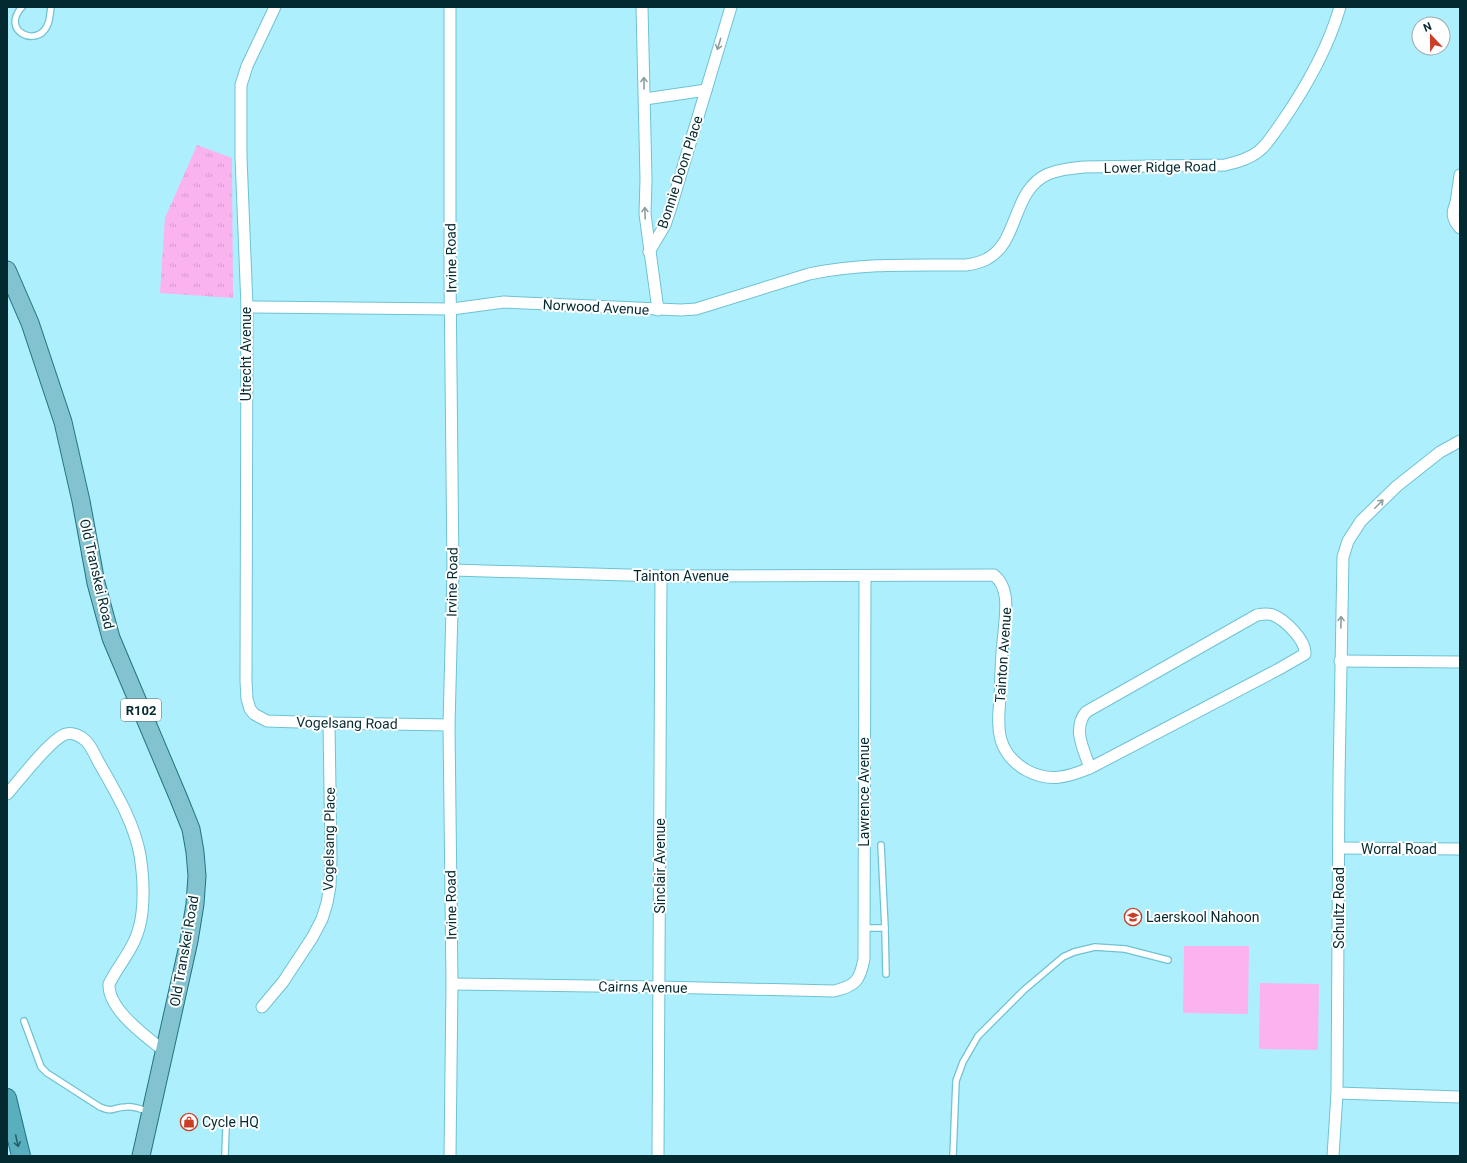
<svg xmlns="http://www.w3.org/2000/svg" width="1467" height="1163" font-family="Roboto,sans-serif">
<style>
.grass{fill:url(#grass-tufts)}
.green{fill:#fab3ef}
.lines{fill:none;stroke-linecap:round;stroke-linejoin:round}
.service-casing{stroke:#6ec2d4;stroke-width:8}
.minor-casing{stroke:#6ec2d4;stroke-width:13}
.primary-casing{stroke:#217383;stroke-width:19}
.trunk-casing{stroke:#217383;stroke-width:20}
.service{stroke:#fff;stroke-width:5.5}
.minor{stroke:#fff;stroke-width:11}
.primary{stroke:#83c3cf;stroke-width:17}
.trunk{stroke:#5aafbf;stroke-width:18}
.oneway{stroke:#8e9fa2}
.oneway2{stroke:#265f6a}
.labels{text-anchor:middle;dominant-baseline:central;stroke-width:4;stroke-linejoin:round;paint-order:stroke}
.shield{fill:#fff;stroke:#4f6a6f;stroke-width:1}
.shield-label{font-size:13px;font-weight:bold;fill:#042a31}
.street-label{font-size:14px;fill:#042a31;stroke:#fff}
.poi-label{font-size:14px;fill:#042a31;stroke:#fff;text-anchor:start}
</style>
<defs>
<pattern id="grass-tufts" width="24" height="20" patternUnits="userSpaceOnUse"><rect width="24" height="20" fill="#fab3ef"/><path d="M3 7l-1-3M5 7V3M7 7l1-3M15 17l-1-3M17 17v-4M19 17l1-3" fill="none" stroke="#d59acd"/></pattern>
</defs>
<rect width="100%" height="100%" fill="#aeeffd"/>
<polygon class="grass" points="197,145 232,158 233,298 160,293 165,218"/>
<g class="green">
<polygon points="1184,946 1249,946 1248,1014 1183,1013"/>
<polygon points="1260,983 1319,984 1318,1050 1259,1049"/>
</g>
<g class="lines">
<defs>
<g id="service">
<path d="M22 7C0 31 37 48 47 26 50 21 50 13 51 7"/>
<polyline points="881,845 885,928 886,974"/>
<polyline points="864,928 885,928"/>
<path d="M24 1021 41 1067 47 1073 100 1107C114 1113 113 1107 126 1107 134 1106 141 1109 149 1112"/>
<polyline points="225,1156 226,1128"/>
<polyline points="953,1156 956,1081 963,1062 978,1036 1024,990 1063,957 1074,952 1095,947 1125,949 1168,960"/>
</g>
<g id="minor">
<polyline points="275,7 247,66 241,85 241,157 247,307 246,681 247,699 250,709 254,714 267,721 329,723 449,725"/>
<polyline points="642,7 646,179 645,214 658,310"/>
<polyline points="645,99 706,90"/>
<polyline points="1460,175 1456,203 1460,207"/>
<path d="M1456 203C1451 214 1453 220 1460 228"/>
<polyline points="649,252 665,225 671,207 731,7"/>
<path d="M247 307 452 309 504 302 681 310 696 309 809 274C861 263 913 265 966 265 973 264 981 262 987 259 1020 241 1011 191 1048 174 1060 169 1072 168 1084 167L1225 165C1237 162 1249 159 1259 151 1268 144 1273 134 1280 125 1305 89 1328 49 1340 7"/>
<path d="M453 570 661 576 994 575C1011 589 1005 614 1004 633 1001 654 1001 676 1000 697 999 711 997 726 1001 740 1005 753 1014 763 1026 770 1049 783 1068 777 1090 768L1279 669 1305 654C1306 640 1285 620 1273 615 1268 613 1262 614 1257 615L1086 712C1072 729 1084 750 1090 768"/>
<polyline points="1340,661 1460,662"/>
<path d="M7 794C19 781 51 738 66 734 73 732 81 736 86 741 91 746 95 755 98 761 115 791 134 822 140 855 143 874 144 895 142 913 138 946 123 957 109 984 108 1010 146 1036 164 1051"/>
<polyline points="1339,848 1460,849"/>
<path d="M452 984 659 987 834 991C856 986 860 980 864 959L865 576"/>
<polyline points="262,1007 283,982 312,938 322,919 327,903 330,886 331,858 329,723"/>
<polyline points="1337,1093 1460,1097"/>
<polyline points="450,1156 452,984 449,725 453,570 450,275 450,7"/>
<polyline points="658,1156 661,576"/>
<polyline points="1333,1156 1337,1093 1339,778 1343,557 1348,541 1361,521 1397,486 1440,452 1460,441"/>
</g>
<polyline id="primary" points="7,270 30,323 63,422 81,501 96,583 111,638 179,799 191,829 195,852 197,876 195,904 189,941 141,1156"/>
<polyline id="trunk" points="7,1098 21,1156"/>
</defs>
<use href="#service" class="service-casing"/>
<use href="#minor" class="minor-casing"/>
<use href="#primary" class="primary-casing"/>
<use href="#trunk" class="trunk-casing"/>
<use href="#service" class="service"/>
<use href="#minor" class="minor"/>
<use href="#primary" class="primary"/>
<use href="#trunk" class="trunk"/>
</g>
<defs><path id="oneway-shaft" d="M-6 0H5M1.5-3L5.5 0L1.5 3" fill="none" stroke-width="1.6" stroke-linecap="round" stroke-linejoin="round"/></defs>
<g class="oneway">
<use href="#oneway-shaft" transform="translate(719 44) rotate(107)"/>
<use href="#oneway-shaft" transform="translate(644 83) rotate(-91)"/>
<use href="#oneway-shaft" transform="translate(645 213) rotate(-92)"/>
<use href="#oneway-shaft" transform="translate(1379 504) rotate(-45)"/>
<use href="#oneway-shaft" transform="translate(1341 622) rotate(-89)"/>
</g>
<use class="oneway2" href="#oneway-shaft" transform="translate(17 1141) rotate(77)"/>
<defs>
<symbol id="school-ring" viewBox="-11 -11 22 22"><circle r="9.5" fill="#fff" stroke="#ca3e26" stroke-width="1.5"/><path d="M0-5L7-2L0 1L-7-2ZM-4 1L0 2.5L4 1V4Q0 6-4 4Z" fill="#ca3e26"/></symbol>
<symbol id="shop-ring" viewBox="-11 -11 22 22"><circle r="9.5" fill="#fff" stroke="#ca3e26" stroke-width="1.5"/><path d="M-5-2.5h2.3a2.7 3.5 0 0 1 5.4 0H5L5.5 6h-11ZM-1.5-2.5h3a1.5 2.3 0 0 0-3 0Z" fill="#ca3e26"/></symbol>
</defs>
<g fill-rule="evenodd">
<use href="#school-ring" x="1123" y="907" width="20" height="20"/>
<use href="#shop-ring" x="179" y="1112" width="20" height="20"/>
</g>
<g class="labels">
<rect class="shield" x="121" y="699" width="40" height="22" rx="3"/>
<g class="shield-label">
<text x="141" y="710">R102</text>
</g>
<g class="street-label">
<text transform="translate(1160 167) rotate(-1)">Lower Ridge Road</text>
<text transform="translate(680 172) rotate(-72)">Bonnie Doon Place</text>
<text transform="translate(451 258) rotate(-91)">Irvine Road</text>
<text transform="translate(596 307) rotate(3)">Norwood Avenue</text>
<text transform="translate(246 354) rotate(-90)">Utrecht Avenue</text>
<text transform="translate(97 574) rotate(77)">Old Transkei Road</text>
<text x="681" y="576">Tainton Avenue</text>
<text transform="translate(452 582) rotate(-89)">Irvine Road</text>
<text transform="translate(1003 655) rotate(-86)">Tainton Avenue</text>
<text transform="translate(347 723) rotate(1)">Vogelsang Road</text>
<text transform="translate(864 792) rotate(-90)">Lawrence Avenue</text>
<text transform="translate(329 839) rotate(-89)">Vogelsang Place</text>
<text x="1399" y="849">Worral Road</text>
<text transform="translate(660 866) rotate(-90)">Sinclair Avenue</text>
<text transform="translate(451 905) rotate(-91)">Irvine Road</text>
<text transform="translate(1339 908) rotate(-90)">Schultz Road</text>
<text transform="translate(184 951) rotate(-80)">Old Transkei Road</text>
<text transform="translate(643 987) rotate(1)">Cairns Avenue</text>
</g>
<g class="poi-label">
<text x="1146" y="917">Laerskool Nahoon</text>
<text x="202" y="1122">Cycle HQ</text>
</g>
</g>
<rect width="1467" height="1163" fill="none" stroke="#042a31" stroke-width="16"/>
<g transform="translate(1431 36) rotate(338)"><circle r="19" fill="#ffffff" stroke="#9baaad"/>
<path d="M0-3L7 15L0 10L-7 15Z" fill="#ca3e26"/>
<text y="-6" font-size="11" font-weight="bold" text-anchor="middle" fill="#042a31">N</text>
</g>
</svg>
